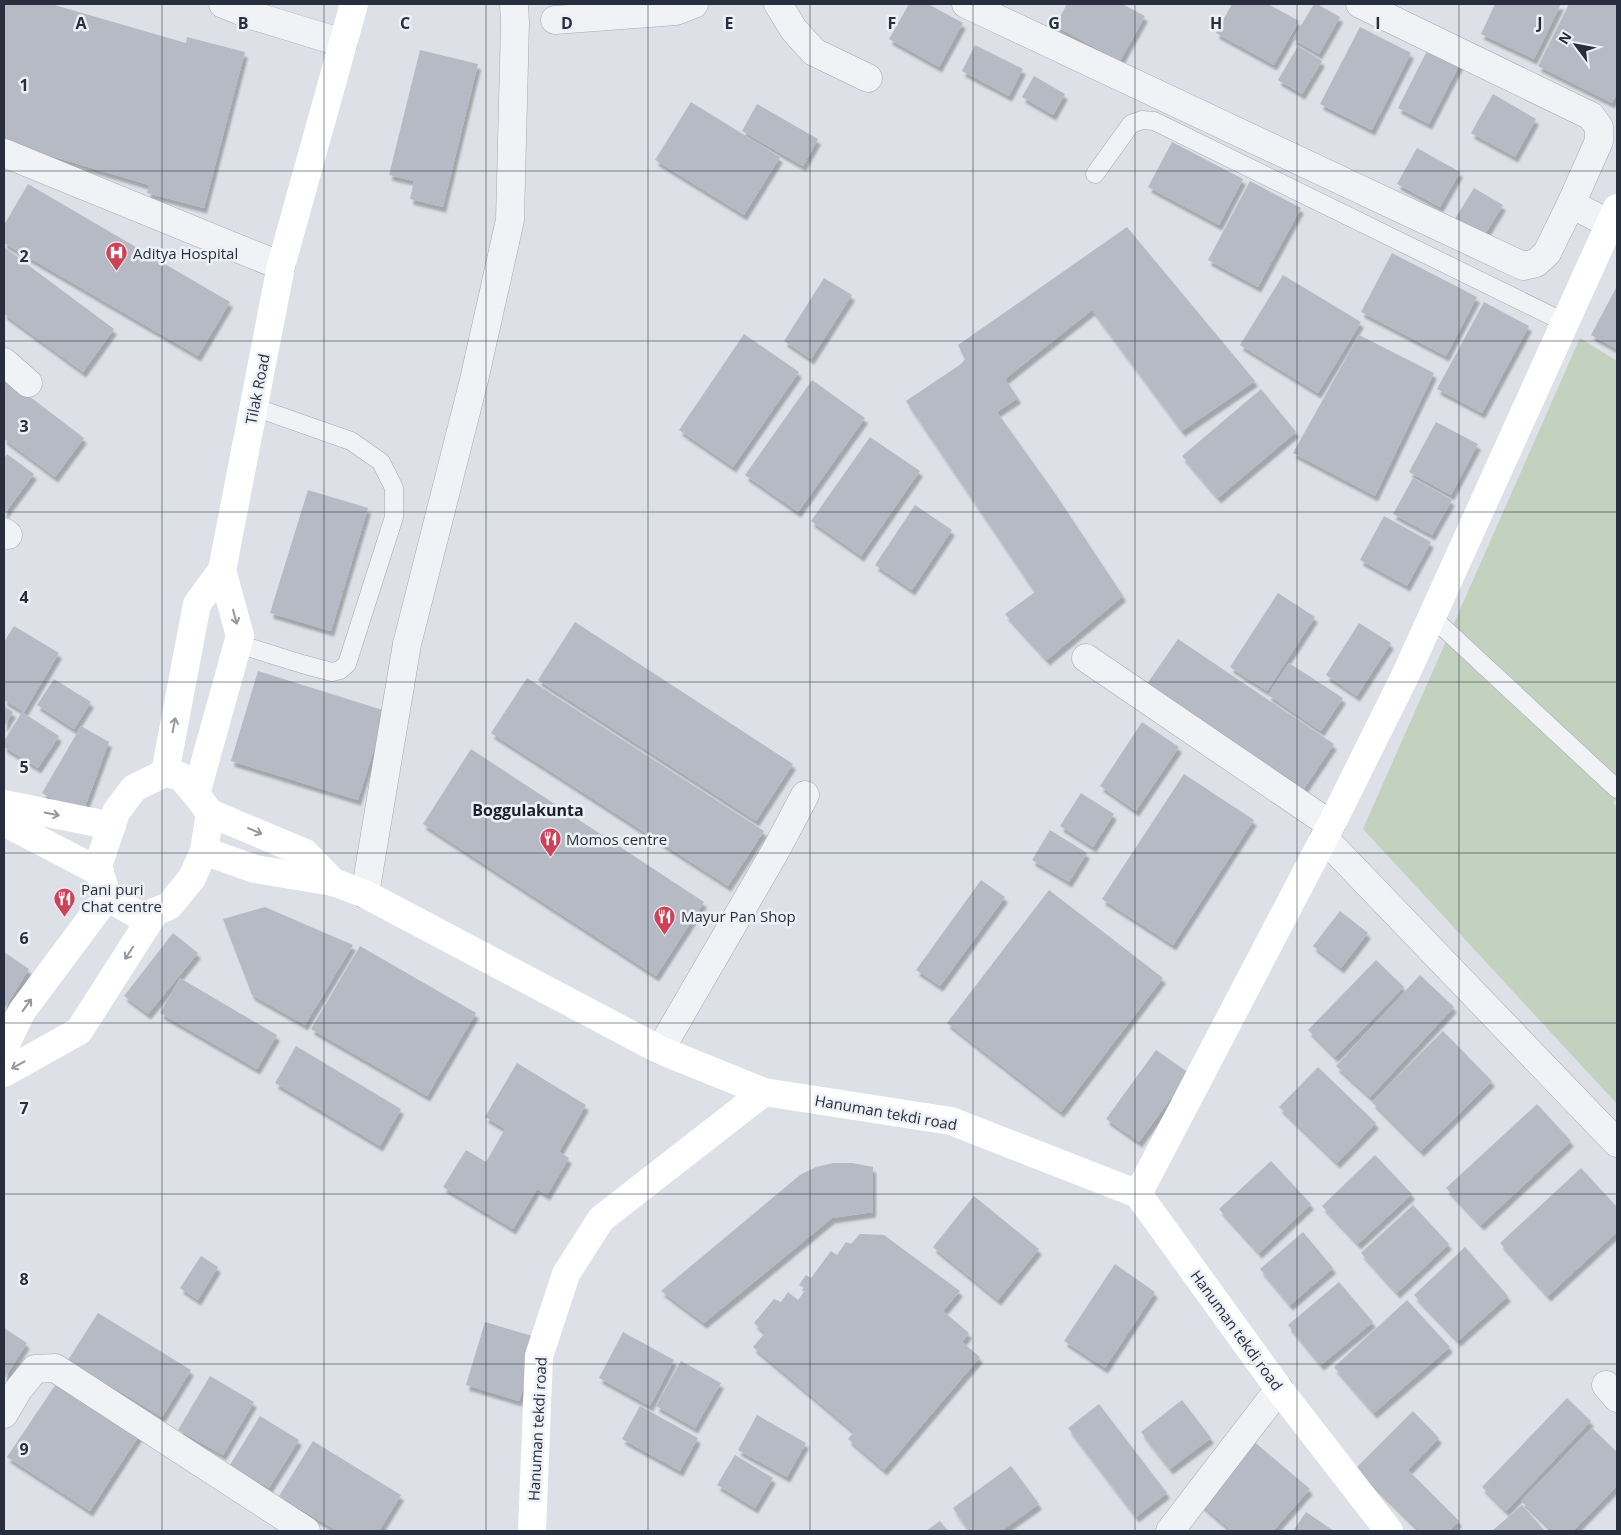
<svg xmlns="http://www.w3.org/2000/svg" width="1621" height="1535" font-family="'Open Sans',sans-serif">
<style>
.green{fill:#c3d1bf}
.building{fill:#b5bac4;filter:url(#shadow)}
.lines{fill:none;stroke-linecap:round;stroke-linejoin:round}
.lane-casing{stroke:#a3a8b1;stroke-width:19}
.street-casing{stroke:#a3a8b1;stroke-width:29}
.lane{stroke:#f0f2f6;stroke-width:18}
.street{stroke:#f0f2f6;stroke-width:28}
.secondary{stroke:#fff;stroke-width:28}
.oneway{stroke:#93979e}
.grid{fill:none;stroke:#272f3e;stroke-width:1;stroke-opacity:0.55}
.labels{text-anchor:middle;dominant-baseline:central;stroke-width:5;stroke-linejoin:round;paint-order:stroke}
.poi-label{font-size:15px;fill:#272f3e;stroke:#edf0f5;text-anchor:start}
.street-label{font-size:15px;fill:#272f3e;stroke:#edf0f5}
.neighbourhood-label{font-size:16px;font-weight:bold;fill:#19202e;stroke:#edf0f5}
.grid-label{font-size:16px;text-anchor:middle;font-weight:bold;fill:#272f3e;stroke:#edf0f5;stroke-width:5;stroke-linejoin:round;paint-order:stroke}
</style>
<defs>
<filter id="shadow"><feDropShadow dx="3" dy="5.5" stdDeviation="1" flood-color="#0004"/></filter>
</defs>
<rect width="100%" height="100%" fill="#dde1e7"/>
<polygon class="green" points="1580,338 1617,361 1617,798 1613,803 1617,807 1617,1104 1363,829"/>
<g class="building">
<polygon points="4,4 51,4 186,43 187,37 245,52 204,208 147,193 149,185 4,142"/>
<polygon points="909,4 928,4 963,23 939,67 889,39"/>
<polygon points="1067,4 1122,4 1145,16 1120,61 1055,26"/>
<polygon points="1232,4 1268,4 1299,21 1274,65 1216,33"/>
<polygon points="1314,4 1317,4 1340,17 1319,54 1293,39"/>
<polygon points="1495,4 1561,4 1534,59 1481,34"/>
<polygon points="1569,4 1617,4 1617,93 1612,103 1538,66"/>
<polygon points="1360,27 1411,53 1372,130 1320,104"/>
<polygon points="1433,39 1464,56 1429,124 1398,108"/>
<polygon points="975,45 1023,69 1009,96 962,71"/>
<polygon points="1298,46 1322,61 1302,94 1278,80"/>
<polygon points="420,50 478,64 443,207 410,199 414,181 389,175"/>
<polygon points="1034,76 1065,94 1053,115 1022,97"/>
<polygon points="1493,94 1536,119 1515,157 1471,133"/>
<polygon points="691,102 780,157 744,215 655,160"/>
<polygon points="757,104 818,139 803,166 742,131"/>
<polygon points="1172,142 1243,179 1219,225 1148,187"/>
<polygon points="1417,148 1460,172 1440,207 1397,184"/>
<polygon points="1250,181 1301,208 1258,287 1208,260"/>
<polygon points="28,184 230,302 198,356 4,243 4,225"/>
<polygon points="1474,188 1503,205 1482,239 1453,222"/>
<polygon points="1127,227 1255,381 1182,431 1092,310 1005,379 1018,398 997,412 1054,492 1123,596 1047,660 1005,614 1035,592 906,401 961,364 965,359 958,345"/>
<polygon points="4,247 114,329 83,372 4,314"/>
<polygon points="1392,253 1477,297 1446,356 1361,312"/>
<polygon points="1283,275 1361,322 1318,393 1240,345"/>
<polygon points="824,278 852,295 811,359 784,341"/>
<polygon points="1617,286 1617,349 1591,335"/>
<polygon points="1484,302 1529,326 1482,413 1437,389"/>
<polygon points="744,334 799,372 733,467 679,430"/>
<polygon points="1359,335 1434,373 1375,496 1293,453"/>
<polygon points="4,377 84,438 55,477 4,439"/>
<polygon points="812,380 865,418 798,512 745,475"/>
<polygon points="1261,389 1296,432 1218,498 1182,456"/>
<polygon points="1436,422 1478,444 1451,495 1409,472"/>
<polygon points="870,437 920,471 861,556 811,521"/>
<polygon points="7,454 34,474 4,514 4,459"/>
<polygon points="1413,478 1452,500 1432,535 1393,514"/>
<polygon points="308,490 368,508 331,631 270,613"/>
<polygon points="915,505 952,530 912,590 875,565"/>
<polygon points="1384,516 1431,542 1407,586 1360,560"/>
<polygon points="1278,593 1315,617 1267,691 1230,667"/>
<polygon points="575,622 793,764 756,821 538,680"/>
<polygon points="1359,623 1391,643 1357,696 1326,675"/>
<polygon points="14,626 59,653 24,712 4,700 4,642"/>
<polygon points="1178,639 1334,744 1303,790 1147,684"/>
<polygon points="1289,663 1343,698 1321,731 1268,695"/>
<polygon points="258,671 386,711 358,800 231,761"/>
<polygon points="527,678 764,831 728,886 491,733"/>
<polygon points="54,679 91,702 74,729 37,705"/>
<polygon points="4,706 13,712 4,727"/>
<polygon points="22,712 59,736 38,768 4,747 4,741"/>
<polygon points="1142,722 1179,747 1136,811 1100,786"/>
<polygon points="81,726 109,742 82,815 42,793"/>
<polygon points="471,749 704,902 656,976 423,824"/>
<polygon points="1184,774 1254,820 1173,945 1102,899"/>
<polygon points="1081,793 1114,814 1093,847 1060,826"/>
<polygon points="1050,830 1087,853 1069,882 1032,860"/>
<polygon points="981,880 1005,897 940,986 916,970"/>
<polygon points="1049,890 1163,978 1061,1112 947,1023"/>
<polygon points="265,907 353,945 305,1025 252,995 223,919"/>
<polygon points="1340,911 1368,933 1341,968 1313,946"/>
<polygon points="173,933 198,953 148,1014 124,996"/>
<polygon points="360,946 476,1013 427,1096 311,1029"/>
<polygon points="4,952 29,969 4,1009"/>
<polygon points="1376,960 1404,987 1335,1057 1308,1030"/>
<polygon points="1420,975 1454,1007 1370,1097 1336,1066"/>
<polygon points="180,978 277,1035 257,1069 160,1013"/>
<polygon points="1443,1031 1492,1081 1421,1151 1372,1102"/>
<polygon points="296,1046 401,1109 380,1146 275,1083"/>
<polygon points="1156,1050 1189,1073 1139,1142 1106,1119"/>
<polygon points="517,1063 586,1105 559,1152 569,1158 547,1195 537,1189 513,1229 443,1187 466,1150 486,1162 505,1129 485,1117"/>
<polygon points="1318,1067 1376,1123 1337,1163 1279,1107"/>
<polygon points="1537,1104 1571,1141 1481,1225 1446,1188"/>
<polygon points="1375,1155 1412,1194 1358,1244 1322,1206"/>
<polygon points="1271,1161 1311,1204 1259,1253 1219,1209"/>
<polygon points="833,1163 852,1163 873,1167 873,1212 832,1218 704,1323 661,1291 800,1175 816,1167"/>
<polygon points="1581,1168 1617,1207 1617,1232 1548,1296 1500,1243"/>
<polygon points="974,1196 1039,1249 998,1300 933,1247"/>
<polygon points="1413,1205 1449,1244 1397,1293 1361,1253"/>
<polygon points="1303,1232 1333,1268 1290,1305 1260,1269"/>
<polygon points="860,1234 884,1235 960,1291 943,1311 969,1333 962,1342 980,1357 884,1470 848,1439 854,1432 753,1347 765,1333 754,1323 774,1299 781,1302 788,1292 798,1300 806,1289 799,1285 806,1275 811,1278 831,1251 837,1255 846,1242 851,1244"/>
<polygon points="1465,1247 1508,1296 1458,1341 1414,1295"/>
<polygon points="201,1256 218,1267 198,1300 180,1288"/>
<polygon points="1115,1264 1155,1292 1105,1368 1064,1341"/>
<polygon points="1339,1282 1373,1322 1321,1365 1288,1325"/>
<polygon points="1407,1300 1450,1347 1374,1413 1334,1367"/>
<polygon points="98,1313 191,1370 162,1417 68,1360"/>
<polygon points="485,1322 539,1338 519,1401 466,1385"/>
<polygon points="4,1328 27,1343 4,1379"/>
<polygon points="623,1332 674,1360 650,1406 599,1378"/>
<polygon points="681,1361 721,1383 695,1428 656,1406"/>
<polygon points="210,1376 254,1402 223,1455 178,1430"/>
<polygon points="58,1381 140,1434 90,1511 7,1457"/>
<polygon points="1567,1398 1591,1421 1506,1511 1482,1487"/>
<polygon points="1182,1400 1211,1438 1170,1469 1141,1432"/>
<polygon points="1099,1404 1167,1493 1136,1517 1068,1428"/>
<polygon points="640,1406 698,1438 680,1471 622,1439"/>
<polygon points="1413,1411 1439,1438 1408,1470 1459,1521 1449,1531 1420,1531 1356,1468"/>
<polygon points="757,1415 806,1443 787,1477 738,1450"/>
<polygon points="260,1416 299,1440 269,1488 230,1465"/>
<polygon points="1592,1428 1617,1452 1617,1486 1573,1531 1553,1531 1521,1501"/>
<polygon points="1251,1439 1310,1489 1273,1531 1232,1531 1198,1502"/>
<polygon points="313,1441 401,1495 379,1531 337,1531 279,1496"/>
<polygon points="735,1455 773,1478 755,1508 717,1485"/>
<polygon points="1011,1466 1039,1504 1001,1531 969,1531 953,1508"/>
<polygon points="1522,1505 1545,1531 1492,1531"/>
<polygon points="1306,1512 1334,1531 1293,1531"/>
<polygon points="940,1521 948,1531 926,1531"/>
</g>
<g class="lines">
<defs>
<g id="lane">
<polyline points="1095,174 1131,124 1142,120 1154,121 1566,323"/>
<polyline points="1432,617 1617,789"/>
<polyline points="238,644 302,664 332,672 340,670 347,664 394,517 394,488 381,462 351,441 254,407"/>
</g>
<g id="street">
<polyline points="223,4 251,15 343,43"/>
<polyline points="778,4 794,30 814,52 868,78"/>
<polyline points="966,4 1523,266 1536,263 1547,253 1571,204"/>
<polyline points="1360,4 1591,116 1599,127 1599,141 1571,204 1610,224"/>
<polyline points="555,20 676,11 694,4"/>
<polyline points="4,153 281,266"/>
<polyline points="4,362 28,383"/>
<polyline points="4,532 8,535"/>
<polyline points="1086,658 1331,825"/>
<polyline points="1324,838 1617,1143"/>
<polyline points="365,894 407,644 474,380 510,220 515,23 514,4"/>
<polyline points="660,1050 776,850 805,795"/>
<polyline points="1606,1385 1617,1398"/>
<polyline points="4,1414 18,1390 35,1369 55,1368 306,1531"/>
<polyline points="1170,1531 1279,1389"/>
</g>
</defs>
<use href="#lane" class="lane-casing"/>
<use href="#street" class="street-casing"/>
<use href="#lane" class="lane"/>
<use href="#street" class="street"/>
<g class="secondary">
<polyline points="165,773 197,604 222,570 281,266 354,4"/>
<polygon points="165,773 180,776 196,794 210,813 204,851 192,878 169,906 142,917 107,897 98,866 116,812 134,788"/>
<polyline points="196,794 240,636 222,570"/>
<polyline points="4,804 112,826"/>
<polyline points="210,813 305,853 333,882"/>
<polyline points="4,822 100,872"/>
<polyline points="204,851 255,869 333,882 365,894 660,1050 764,1092 951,1121 1138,1194 1279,1389 1389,1531"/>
<polyline points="4,1048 22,1011 107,897"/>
<polyline points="4,1073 79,1031 155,912"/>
<polyline points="1138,1194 1331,825 1405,676 1617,208"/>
<polyline points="532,1531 539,1356 566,1274 601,1219 764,1092"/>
</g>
</g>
<defs><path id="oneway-shaft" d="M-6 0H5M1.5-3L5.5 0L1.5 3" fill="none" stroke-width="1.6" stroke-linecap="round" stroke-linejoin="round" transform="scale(1.25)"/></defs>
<g class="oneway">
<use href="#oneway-shaft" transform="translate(235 617) rotate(75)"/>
<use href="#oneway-shaft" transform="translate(174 725) rotate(-79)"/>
<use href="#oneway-shaft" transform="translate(52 814) rotate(12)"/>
<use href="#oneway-shaft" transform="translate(255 831) rotate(23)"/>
<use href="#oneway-shaft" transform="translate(129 953) rotate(123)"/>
<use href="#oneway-shaft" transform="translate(27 1005) rotate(-54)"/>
<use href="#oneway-shaft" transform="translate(18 1065) rotate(151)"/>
</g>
<path class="grid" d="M162 4V1531M324 4V1531M486 4V1531M648 4V1531M810 4V1531M973 4V1531M1135 4V1531M1297 4V1531M1459 4V1531M4 171H1617M4 341H1617M4 512H1617M4 682H1617M4 853H1617M4 1023H1617M4 1194H1617M4 1364H1617"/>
<defs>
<symbol id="hospital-pin" viewBox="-11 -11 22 30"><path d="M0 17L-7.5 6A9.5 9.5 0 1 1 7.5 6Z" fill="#cd4257" stroke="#edf0f5"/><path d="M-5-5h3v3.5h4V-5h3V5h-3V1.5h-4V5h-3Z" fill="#fff"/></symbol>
<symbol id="restaurant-pin" viewBox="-11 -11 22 30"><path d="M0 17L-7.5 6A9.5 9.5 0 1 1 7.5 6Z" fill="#cd4257" stroke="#edf0f5"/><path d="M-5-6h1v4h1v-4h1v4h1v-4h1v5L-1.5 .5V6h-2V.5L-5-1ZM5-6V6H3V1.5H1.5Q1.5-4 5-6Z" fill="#fff"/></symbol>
</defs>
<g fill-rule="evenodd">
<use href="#hospital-pin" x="104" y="240" width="25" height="34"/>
<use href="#restaurant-pin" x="538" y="826" width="25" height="34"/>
<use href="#restaurant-pin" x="52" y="886" width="25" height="34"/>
<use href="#restaurant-pin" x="652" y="904" width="25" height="34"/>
</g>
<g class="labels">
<g class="poi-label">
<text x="133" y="253">Aditya Hospital</text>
<text x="566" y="839">Momos centre</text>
<text x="81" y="889">Pani puri<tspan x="81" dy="17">Chat centre</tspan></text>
<text x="681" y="916">Mayur Pan Shop</text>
</g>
<g class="street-label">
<text transform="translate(257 389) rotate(-79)">Tilak Road</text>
<text transform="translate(886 1112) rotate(10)">Hanuman tekdi road</text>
<text transform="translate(1237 1330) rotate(54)">Hanuman tekdi road</text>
<text transform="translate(537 1429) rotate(-87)">Hanuman tekdi road</text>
</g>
<g class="neighbourhood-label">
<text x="528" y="810">Boggulakunta</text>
</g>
</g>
<g class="grid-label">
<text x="81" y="29">A</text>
<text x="243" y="29">B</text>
<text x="405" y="29">C</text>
<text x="567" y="29">D</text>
<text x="729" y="29">E</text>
<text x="892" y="29">F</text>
<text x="1054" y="29">G</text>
<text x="1216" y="29">H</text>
<text x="1378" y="29">I</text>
<text x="1540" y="29">J</text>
<text x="24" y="91">1</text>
<text x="24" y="262">2</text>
<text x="24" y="432">3</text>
<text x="24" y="603">4</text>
<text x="24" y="773">5</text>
<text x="24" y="944">6</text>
<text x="24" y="1114">7</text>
<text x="24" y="1285">8</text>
<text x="24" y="1455">9</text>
</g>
<rect width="1621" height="1535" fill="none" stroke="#272f3e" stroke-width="10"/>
<g transform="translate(1576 45) rotate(302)" stroke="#edf0f5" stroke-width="4" paint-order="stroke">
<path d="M0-4L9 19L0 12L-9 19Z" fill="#272f3e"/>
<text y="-8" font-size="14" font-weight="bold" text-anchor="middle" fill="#272f3e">N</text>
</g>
</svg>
